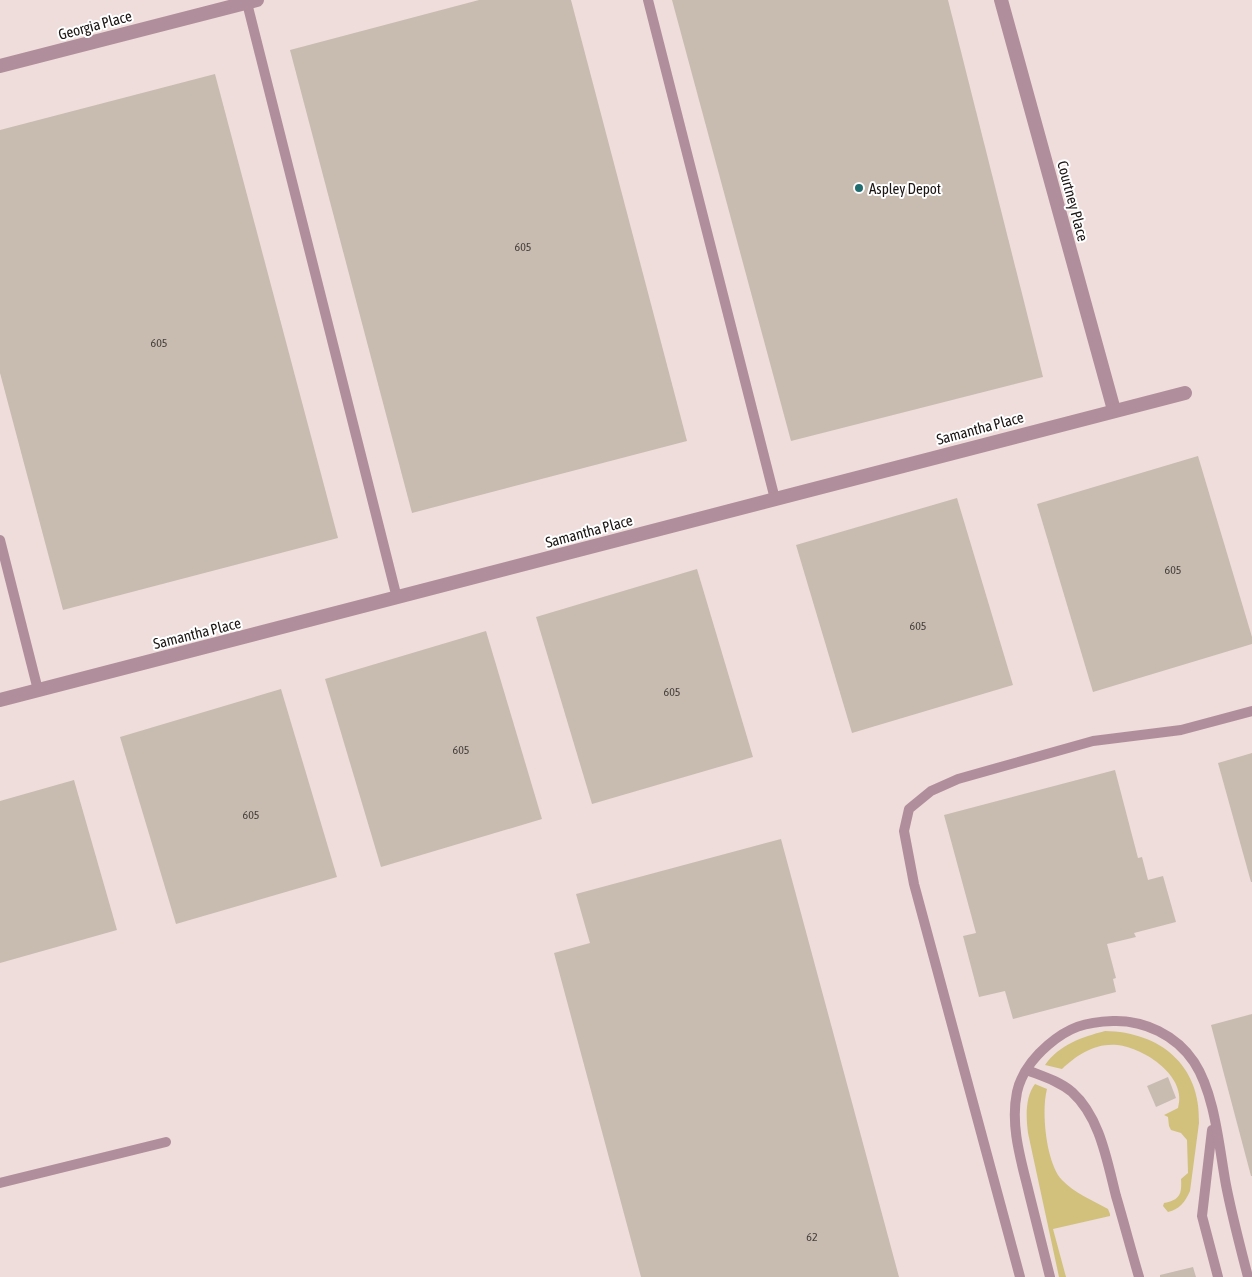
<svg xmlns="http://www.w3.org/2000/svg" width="1252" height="1277" font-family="'Asap Condensed',sans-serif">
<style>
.green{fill:#d1c17d}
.building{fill:#c8bcb1}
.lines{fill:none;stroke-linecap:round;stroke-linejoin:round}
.service{stroke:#b18e9c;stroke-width:10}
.minor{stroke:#b18e9c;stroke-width:14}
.poi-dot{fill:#206c6f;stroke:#fff;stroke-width:2}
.labels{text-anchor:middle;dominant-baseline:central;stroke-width:4;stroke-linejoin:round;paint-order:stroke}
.number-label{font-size:12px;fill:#463f3b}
.street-label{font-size:15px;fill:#1b1514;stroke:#fff}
.poi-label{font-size:15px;fill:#1b1514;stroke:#fff;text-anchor:start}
</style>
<rect width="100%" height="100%" fill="#efdddb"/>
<g class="green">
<path d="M1105 1031C1160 1032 1201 1065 1199 1123L1190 1191C1185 1202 1180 1209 1168 1212L1163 1206 1164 1203C1180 1200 1182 1194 1181 1179L1188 1173 1187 1140 1181 1133 1171 1130 1169 1126 1168 1117 1164 1115 1178 1108C1188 1077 1145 1048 1117 1045 1095 1043 1077 1055 1062 1069L1045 1065C1059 1045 1082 1037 1105 1031Z"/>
<path d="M1035 1084 1047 1089C1041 1111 1046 1163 1062 1180 1074 1193 1092 1200 1108 1209L1110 1214V1216L1053 1229 1066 1277H1059L1028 1133C1026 1117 1025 1097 1035 1084Z"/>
</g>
<g class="building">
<polygon points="479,0 571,0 687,441 412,513 290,50"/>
<polygon points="672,0 948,0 1043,377 791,441"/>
<polygon points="215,74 338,538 63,610 0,373 0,130"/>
<polygon points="1198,456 1252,637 1252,644 1093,692 1037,504"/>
<polygon points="957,498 1013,685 852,733 796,545"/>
<polygon points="697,569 753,757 592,804 536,617"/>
<polygon points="486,631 542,819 381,867 325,679"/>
<polygon points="281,689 337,877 176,924 120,737"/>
<polygon points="1252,753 1252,882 1251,882 1218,763"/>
<polygon points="1115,770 1138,858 1142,857 1148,880 1163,876 1176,922 1134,933 1136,937 1107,944 1116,978 1113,979 1116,992 1013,1019 1005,991 979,997 963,936 976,933 944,815"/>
<polygon points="74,780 117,930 0,963 0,801"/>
<polygon points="781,839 899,1277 641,1277 554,953 590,943 576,894"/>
<polygon points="1252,1014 1252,1176 1251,1176 1211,1025"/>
<polygon points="1168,1077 1176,1098 1156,1107 1147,1086"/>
<polygon points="1193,1267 1196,1277 1160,1277 1160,1275"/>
</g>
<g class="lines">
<g class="service">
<polyline points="648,0 775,499"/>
<polyline points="247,3 397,598"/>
<polyline points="0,540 38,690"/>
<path d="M1027 1070C1042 1076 1059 1081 1072 1092 1100 1117 1107 1161 1116 1196 1124 1223 1131 1250 1139 1277"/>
<polyline points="1212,1130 1202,1216 1218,1277"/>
<polyline points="0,1183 166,1142"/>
<polyline points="1020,1277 914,884 904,831 909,809 931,791 958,779 1093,741 1181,730 1252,711"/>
<path d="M1050 1277C1043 1249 1036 1221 1029 1193 1021 1160 1010 1126 1017 1092 1021 1074 1034 1057 1048 1045 1069 1027 1085 1022 1113 1021 1144 1020 1176 1035 1194 1062 1215 1094 1219 1147 1226 1185 1232 1216 1240 1246 1248 1277"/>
</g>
<g class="minor">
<polyline points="1001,0 1114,410"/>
<polyline points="0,66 257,0"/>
<polyline points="0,700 1185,393"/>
</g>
</g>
<circle class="poi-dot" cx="859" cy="188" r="5"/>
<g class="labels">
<g class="number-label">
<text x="523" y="247">605</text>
<text x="159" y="343">605</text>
<text x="1173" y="570">605</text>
<text x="918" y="626">605</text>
<text x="672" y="692">605</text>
<text x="461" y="750">605</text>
<text x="251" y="815">605</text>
<text x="812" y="1237">62</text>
</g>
<g class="street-label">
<text transform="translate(95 25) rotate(-15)">Georgia Place</text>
<text transform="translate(1073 201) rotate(75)">Courtney Place</text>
<text transform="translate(980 428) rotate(-15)">Samantha Place</text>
<text transform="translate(589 531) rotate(-15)">Samantha Place</text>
<text transform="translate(197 633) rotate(-14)">Samantha Place</text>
</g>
<g class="poi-label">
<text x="869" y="188">Aspley Depot</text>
</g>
</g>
</svg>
